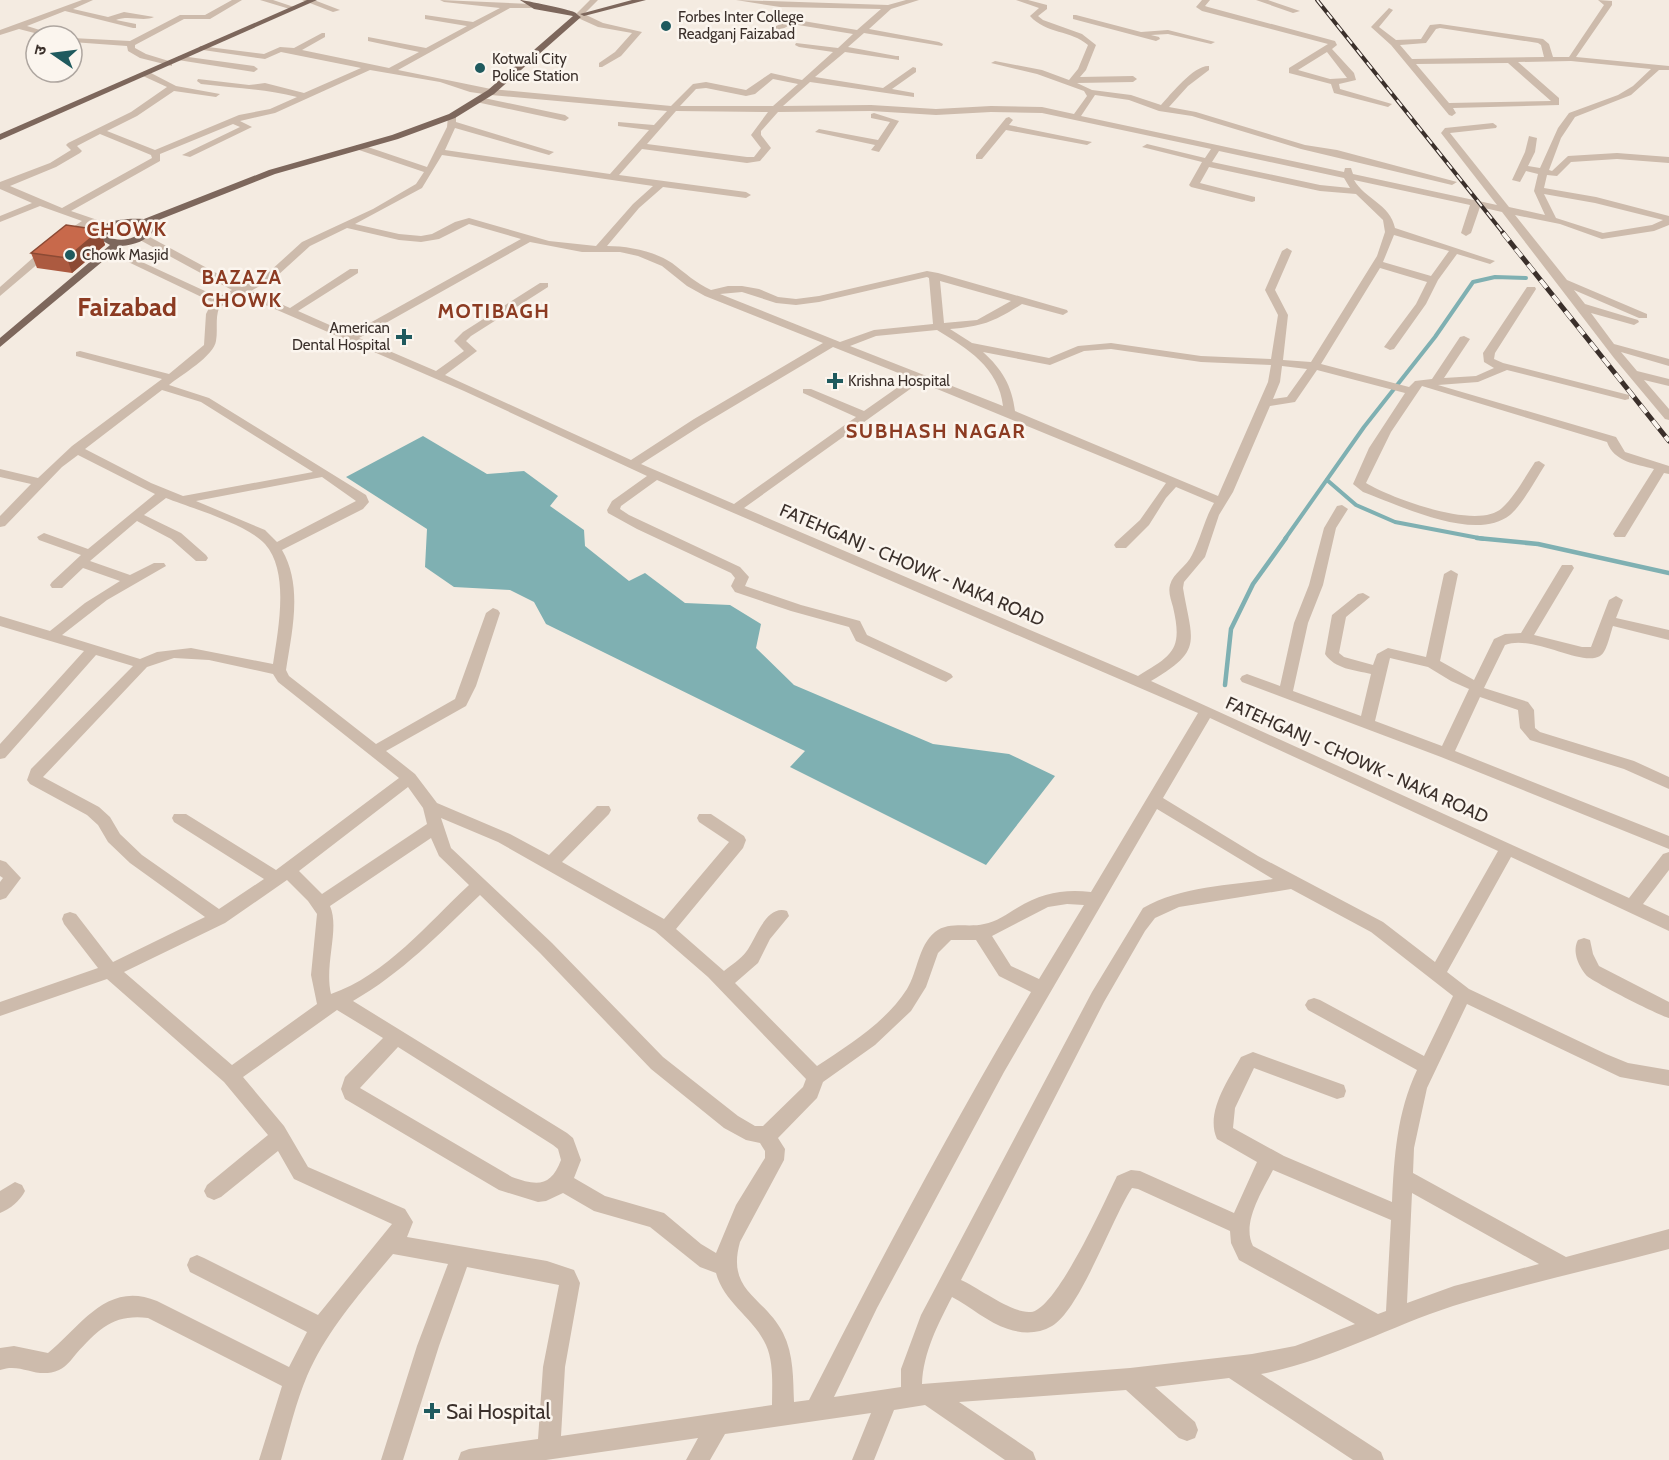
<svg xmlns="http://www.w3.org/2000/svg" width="1669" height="1460" font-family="Cabin,'Noto Sans Devanagari',sans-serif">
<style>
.water{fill:#7fb0b2}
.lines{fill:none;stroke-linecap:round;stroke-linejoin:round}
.stream-far1{stroke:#7fb0b2;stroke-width:4}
.stream{stroke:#7fb0b2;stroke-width:4.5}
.minor{fill:#cdbbac;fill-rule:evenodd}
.major{fill:#7d675c;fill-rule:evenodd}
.rail-far1-casing{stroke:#3b302b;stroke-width:4}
.rail-casing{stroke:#3b302b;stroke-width:5}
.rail-far1{stroke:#fbf5ee;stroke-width:2;stroke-dasharray:8;stroke-linecap:butt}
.rail{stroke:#fbf5ee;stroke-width:4;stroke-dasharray:10;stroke-linecap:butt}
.wall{fill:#ac5a40}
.shaded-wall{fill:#8c4a34}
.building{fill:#c8694b;stroke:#8c4a34;stroke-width:1.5}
.poi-dot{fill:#1f5a5e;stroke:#fbf5ee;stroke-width:2}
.labels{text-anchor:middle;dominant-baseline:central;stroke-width:5;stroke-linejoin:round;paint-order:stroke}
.far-poi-label{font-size:15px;fill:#3b302b;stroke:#fbf5ee;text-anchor:start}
.street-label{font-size:18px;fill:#3b302b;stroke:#fbf5ee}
.far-district-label{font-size:20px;font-weight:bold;letter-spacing:1.5px;fill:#8c3b22;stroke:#fbf5ee}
.near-poi-label{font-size:21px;fill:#3b302b;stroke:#fbf5ee;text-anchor:start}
.far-town-label{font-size:26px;font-weight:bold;fill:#8c3b22;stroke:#fbf5ee}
</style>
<rect width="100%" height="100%" fill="#f4ebe1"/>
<polygon class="water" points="423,436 487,474 524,471 558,496 550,506 584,530 585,546 629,581 645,573 685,603 730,605 761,624 756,648 794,685 933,744 1009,754 1055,776 986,865 790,767 805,751 546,624 534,602 510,590 454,587 425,567 427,529 346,477"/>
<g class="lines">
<g class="stream-far1">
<polyline points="1327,480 1356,505 1395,522 1484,539"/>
<polyline points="1285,539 1364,427 1435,337 1473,282 1495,277 1526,278"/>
</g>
<g class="stream">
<polyline points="1477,538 1538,544 1669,573"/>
<polyline points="1225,685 1231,629 1253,584 1286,538"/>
</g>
<g class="minor">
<path d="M82 0H93L73 9 108 17 124 12 154 17C143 22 129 15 116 20L136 24V28H133L65 11 27 26 59 36H46L19 29 0 35V30Z"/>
<polygon points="232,0 242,0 210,19 184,19 135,45 135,48 146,54 172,62 172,66 140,58 128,51 127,46 72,42 72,38 130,41 180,15 205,15"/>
<polygon points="260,0 273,0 297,8 293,10"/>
<polygon points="302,0 314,0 340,10 333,12"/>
<path d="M440 0 531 4 535 6 531 8H510L398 70 491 89 671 106 693 84 706 82 746 90 771 73 802 80 833 52 799 47 795 45 796 43 838 48 853 34 792 24 763 39H757V35L791 19 857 30 881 9 780 7 736 0 888 5 906 0H919L891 9 869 29 939 42 943 44 942 46 864 33 848 47 896 56H899V60L845 52 815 77 883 88 913 67 916 68V72L892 89 914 93V97L810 82 783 106 871 105 936 109 991 106 1042 107 1074 114 1087 96 1084 91 1037 74 991 63 995 61 1042 70 1069 80 1078 69 1088 45C1071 30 1046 34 1030 16L1039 8 1016 0H1028L1047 5V9L1038 16 1043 20 1082 34 1096 45 1086 70 1080 77 1133 76 1137 79 1133 82 1077 83 1092 90 1131 95 1161 105C1171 94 1194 65 1209 66V70L1188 86 1169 107 1196 112 1305 145 1337 150 1457 182 1452 185 1301 149 1192 116 1159 111 1129 100 1095 95 1081 116 1344 172 1345 168H1351L1353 174 1497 205 1441 133 1445 128 1493 123 1497 126 1496 128 1450 133 1509 207 1545 215 1534 191 1538 174 1526 171 1520 182 1512 180 1525 152 1529 136 1537 138 1535 152 1528 166 1540 168 1558 128 1569 113 1618 95 1633 86 1651 69 1571 61 1518 62 1559 98V105L1453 108 1456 113 1452 116 1449 115 1391 45 1371 27 1389 8 1393 10 1379 27 1396 40 1421 39 1430 25 1440 24 1543 39 1549 44 1553 57H1569L1604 5 1598 0 1612 1V5L1576 57 1669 66V70H1659L1631 95 1575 117 1561 138 1549 170 1552 171 1568 156 1617 153 1669 157V163L1617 159 1571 162 1557 176 1547 175 1544 188 1596 197 1669 216V225L1654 231 1602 239 1560 224 1515 215 1567 280 1647 314V318H1639L1574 290 1585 304 1638 320 1639 322 1634 325 1591 313 1614 344 1669 359V366L1621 352 1637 371 1669 379V386L1644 380 1669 409V420L1665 419 1614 358 1502 212 1480 207 1471 233 1466 236 1461 233 1470 205 1354 180C1365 199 1390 204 1395 228L1495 261 1490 264 1457 254 1438 280 1426 304 1394 349 1390 350 1384 347 1416 304 1427 282 1380 268 1321 364 1409 387 1415 381 1432 379 1460 337 1464 336 1470 339 1444 378 1476 376 1494 368 1484 362 1483 353 1527 287H1535L1536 289 1495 353 1494 359 1503 363 1629 395V399L1625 400 1507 370 1478 382 1438 385 1616 437 1625 452 1669 466V474L1664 473 1625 537H1615L1613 534 1654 469C1636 464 1614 462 1607 442L1422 386 1391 432 1366 483C1391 498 1478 531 1502 508 1515 496 1525 477 1535 462L1539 461 1545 465C1536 479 1522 505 1510 515 1475 543 1399 505 1363 492L1353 484 1369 448 1405 393 1317 370 1295 402 1270 406 1233 492 1219 515 1205 557 1184 582 1183 588C1192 642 1204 650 1151 681L1629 898 1663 854 1669 852V870L1643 904 1669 916V931L1511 857 1447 972 1469 989 1606 1054 1628 1063 1669 1070V1086L1620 1077 1467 1004 1427 1088 1414 1148 1413 1173 1566 1257 1669 1229V1249C1597 1268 1524 1284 1453 1306 1388 1327 1329 1361 1261 1374L1381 1452 1384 1460H1353L1229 1378 1155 1387 1195 1422 1198 1430 1195 1438 1187 1441 1179 1438 1126 1390 959 1402 1033 1452 1036 1460H1005L925 1405 894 1410 874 1460H852L871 1413 725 1434 710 1460H686L698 1438 546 1460H458L461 1452 469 1449 538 1439 543 1367 559 1285 467 1267 439 1346 403 1460H381L417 1346 448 1264 393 1254C361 1292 327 1330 307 1376 296 1402 289 1432 281 1460H259L282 1386 148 1318C113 1314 99 1329 76 1354 71 1360 67 1366 59 1370 36 1380 22 1362 0 1370V1348L14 1346 48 1353C81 1326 107 1280 157 1301L289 1367 307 1332 190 1272 187 1265 190 1258 197 1255 204 1258 318 1315 392 1224 294 1179 278 1151 221 1197 214 1200 207 1197 204 1191 207 1185 268 1135 224 1082 107 979 0 1016V1002L98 968 64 924 62 919 64 914 70 912 76 914 113 962 205 917 130 863 108 842 98 825 87 815 30 784 27 780 31 769 133 666 96 655 5 758 0 759V744L84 651 0 626V616L50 631 85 603 120 581 83 568 62 588H52L50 585 52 582 81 555 39 540 37 537 44 533 88 549 155 494 78 455 62 467 5 526 0 527V516L31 484 0 477V469L38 478 72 446 162 379 76 356V352L80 351 169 374 204 345 206 314 212 302 122 259 131 257 218 297 232 290 138 239V235H146L242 287 269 272 302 242 373 209 416 184 424 172 356 149V145H362L427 167 447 127 448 116 452 113 456 116V122L554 152 549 155 455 128 445 150 610 174 649 130 618 126V122L654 125 667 111 491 95 470 92 440 82 370 70 275 113 240 121 252 127 190 157 182 155 240 127 233 124 160 154V161L71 211 112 225V229L90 224 60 245 0 296V287L52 241 82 221 40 206 0 222V216L32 203 0 189V182L50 163 71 150 66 145 68 143 131 112 167 87 143 76V72H149L176 86 220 94 216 97 174 91 137 116 107 131 155 150 239 115 270 109 297 97C265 89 234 88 201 84L197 81 198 79 249 85 265 83 304 93 361 68 281 52 265 59 203 50 199 48 200 46 264 54 280 47 294 48 322 33H325V37L302 50 389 68 419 52 368 41V37L426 48 467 26 425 19V15L473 22 500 8 444 2ZM1440 28 1538 43 1541 45 1544 57 1412 59 1400 45 1426 43 1436 29ZM1508 63 1551 101 1449 103 1416 64ZM773 79 798 84 773 106H680L696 89 706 88 746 96 755 94ZM676 111 768 112 751 135 761 148 754 157H747L647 144ZM871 111 936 115 991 112 1042 113 1211 149 1205 158 1147 144 1142 147 1202 162 1189 185 1191 187 1252 202 1255 201V197L1200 183 1209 167 1320 191 1356 194 1383 220 1385 232 1377 256 1311 362 1283 360 1288 315 1275 290 1292 251 1287 248 1282 251 1265 290 1278 315 1271 359 1201 356 1111 343 1078 346 1049 358 972 343 950 329C984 326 993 322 1022 304L1063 315 1068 312 1067 310 938 273 927 271 819 296 796 299 778 297 759 289 742 286H728L711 290C696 283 685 273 672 263 654 251 628 246 607 246L639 208 663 187 746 198 751 195 746 192 619 175 642 149 747 163 760 161 771 148 761 135V131L778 112ZM100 134 151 155 152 158 62 208 10 186 56 167 80 153 82 151 77 146ZM1219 151 1344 178 1350 188 1320 185 1212 162ZM442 155 653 186 633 204 596 246 549 241 469 218 455 222 432 234 421 236 399 234 355 224 422 188ZM1544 194 1595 203 1663 220 1652 225 1603 233 1556 218ZM469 224 521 239 350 334 298 311 358 273V269H350L290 308 251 291 277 276 310 246 347 228 399 240 421 242 439 239ZM1394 235 1449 251 1431 276 1383 262ZM530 242 582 252H620L638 256 662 266 687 286 705 296 823 343 694 419 631 460 445 375 477 351 466 341 471 336 548 287V283H540L463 332 454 341 464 351 436 371 359 338ZM927 277 929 278 933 324 874 330 840 342 720 294 742 292 776 303 796 305 819 302ZM940 281 1011 301 977 320 944 323ZM240 294 464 391 647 476 612 501 607 510 608 513 637 529 731 573 735 578 731 586 735 592 791 611 849 627 856 641 941 680 946 682 953 677 951 674 867 635 860 621 801 605 745 586 749 577 740 567 629 515 620 509 621 506 657 480 1198 713 1091 892C1063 889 1042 893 1017 908 1007 914 996 922 984 924 969 928 949 921 935 932 918 946 918 971 907 989 886 1022 849 1045 817 1066L735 983 758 963 770 939 789 916 787 911C766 904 756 939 746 952 741 959 731 965 724 971L676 929 743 848 746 840 744 836 711 814H699L697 818 699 822 729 842 664 919 562 862 609 814 611 810 609 806H597L549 855 510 834 437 803 415 774 386 751 466 706 476 686 500 613 498 610 493 608 486 613 455 699 376 744 289 676 286 670C292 631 303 586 282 550L363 509 369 502 366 495 209 398 169 385C181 375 214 356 216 341 218 330 215 319 219 308ZM937 330C967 348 999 368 1003 406L850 346 876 336ZM833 347 911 378 864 411 811 389H803V393L856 417 734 504 641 464 702 425ZM1111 349 1201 362 1271 365 1268 382 1218 496 1015 411C1012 386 1002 369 983 352L1050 365 1084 351ZM1282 366 1307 369 1287 397 1273 399 1280 382ZM920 382 1166 483 1140 520 1116 542 1114 545 1116 548H1126L1149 525 1166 498 1176 487 1214 503C1204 520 1201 538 1192 555 1187 566 1173 573 1170 585 1168 592 1171 600 1173 607 1183 650 1173 655 1138 676L744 508ZM162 390 201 402 313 472 183 496 151 483 85 449ZM322 477 356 501 277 542 265 530 196 501ZM166 498C191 508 247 524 265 544 290 572 278 630 273 664L191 648 157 652 140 659 62 635 107 600 166 566 164 563H154L130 575 90 561 137 521 171 539 196 561H206L208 558 206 555 181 533 144 515ZM174 658 209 660 273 674 278 682 399 778 276 870 186 814H174L172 818 174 822 264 879 219 909 142 855 120 834 110 817 99 807 43 777 147 667ZM1210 718 1498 851 1435 962 1383 922 1258 856 1163 798ZM408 787 423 808 427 824 322 894 299 871ZM1157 809 1273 879C1230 885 1181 886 1143 908L1092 992 921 1315 901 1369V1387L834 1397 877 1308 1004 1072ZM441 818 498 842 655 931 708 977 806 1079 803 1087 763 1126H755L738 1116 663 1057 552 943 451 848ZM431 838 439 856 469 885C428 923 386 975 331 994 324 964 340 929 330 906ZM287 880 308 901 317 914 311 975 317 1004 232 1065 124 972 225 923ZM1291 889 1371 932 1453 996 1424 1056 1320 1000 1314 998 1308 1000 1305 1005 1308 1010 1417 1070C1397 1112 1394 1157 1392 1202L1284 1156 1233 1128 1235 1108 1254 1068 1337 1099 1344 1097 1346 1091 1344 1085 1253 1052 1241 1057C1228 1080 1205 1113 1217 1139L1257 1162 1234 1213 1140 1171 1131 1170 1117 1176C1105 1201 1056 1310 1031 1312 1013 1314 979 1288 961 1280L1104 1002 1145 931 1155 918 1179 907ZM480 895 540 953 651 1069 724 1128 746 1140 760 1143 765 1151V1158L736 1205 716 1253 701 1244 664 1213 605 1196 574 1178 581 1160 573 1138 567 1133 353 1001C402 973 439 934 480 895ZM1067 904 1084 905 1039 979 1011 966 992 936 1048 907ZM951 940H976L999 976 1031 992C952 1125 879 1262 809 1400L794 1402C793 1379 794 1355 783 1333 764 1296 726 1292 740 1242L784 1160 785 1149 778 1138 817 1098 823 1082 875 1045 911 1011 926 987 938 953ZM337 1010 383 1038 345 1077 341 1089 345 1099 499 1190 538 1202 546 1201 563 1193 594 1211 650 1227 700 1267 716 1273C724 1303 754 1318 766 1345 774 1363 772 1386 772 1405L561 1436 565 1367 580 1283 574 1270 547 1261 407 1237 413 1222 405 1209 308 1167 284 1126 243 1077ZM398 1047 553 1145 558 1149 561 1160C551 1187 537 1186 512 1177L360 1088ZM1273 1170 1391 1220 1386 1311 1378 1314 1253 1246C1241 1223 1263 1190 1273 1170ZM1132 1188 1138 1189 1230 1231 1231 1243 1239 1260 1355 1324 1295 1346 1252 1354 1130 1368 922 1384C923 1353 938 1324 952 1297 970 1306 988 1323 1008 1329 1023 1334 1038 1334 1052 1326 1080 1310 1112 1218 1132 1188ZM1412 1193 1539 1264 1454 1286 1407 1303Z"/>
<polygon points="590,0 598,0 584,14 603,23 642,32 621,56 602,67 599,67 599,63 615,52 632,33 598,27 578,18 577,13"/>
<path d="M1202 0H1210L1205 6 1208 7 1335 41 1337 45 1332 49 1354 73 1356 80 1339 84 1340 89 1392 104 1388 107 1334 93 1331 84 1289 73V68L1328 44 1202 11 1196 7ZM1327 52 1347 78 1330 79 1298 70Z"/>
<polygon points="1256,0 1268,0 1300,11 1293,13"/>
<polygon points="1076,15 1141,32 1168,30 1215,42 1211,44 1168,34 1151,35 1159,37 1160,39 1156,41 1073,19 1073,15"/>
<polygon points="181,56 254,66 258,69 254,72 178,60 178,56"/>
<polygon points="479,97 565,115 569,118 565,121 476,102 475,100"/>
<polygon points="874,113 899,121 879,152 871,150 875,145 815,132 819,129 878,140 890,122 871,118 871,114"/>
<polygon points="1009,117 1013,120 1009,125 1092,142 1087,145 1006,130 982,159 976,159 976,155 1006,118"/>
<path d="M1342 505 1348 509 1336 528 1323 585 1308 623 1293 691 1361 716 1371 674C1354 670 1335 669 1325 654L1332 615 1358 594 1363 593 1370 597 1346 617 1339 653 1344 657 1373 665 1377 654 1388 648 1426 657 1444 574 1451 570 1458 574 1440 661 1474 680 1494 639 1505 634 1521 633 1562 565H1572L1574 568 1534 635 1582 647H1591L1609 600 1616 596 1623 600 1616 618 1669 630V640L1613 626C1610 634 1607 652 1600 656 1581 667 1533 634 1505 645L1484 688 1528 702 1534 710 1535 728 1540 732 1634 761 1669 777V789L1624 769 1530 740 1520 728 1518 710 1480 697 1455 751 1669 836V849L1441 757 1242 682 1240 679 1242 676 1247 674 1280 686 1294 623 1309 585 1324 528 1337 506ZM1390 658 1428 667 1451 681 1469 689 1442 746 1375 721Z"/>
<polygon points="0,860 6,862 21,878 6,898 0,900 0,882 3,878 0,876"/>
<path d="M1584 938 1590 940 1593 954 1599 966 1669 1002V1018C1658 1015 1591 981 1586 975 1578 965 1572 951 1578 940Z"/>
<path d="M15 1182 22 1185 25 1191C20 1201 10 1209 0 1213V1191Z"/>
</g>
<g class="major">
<polygon points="307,0 317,0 0,140 0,134"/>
<path d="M520 0C524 0 571 10 574 12 577 13 578 16 581 17L494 94 455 118 398 139 275 174 151 223 155 229C146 241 135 245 121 246L0 347V338L110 245 96 237C101 218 128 218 144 219L269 170 392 135 449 114 488 90 573 16 534 9ZM130 224 142 225 145 229C134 240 120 243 106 236L116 226Z"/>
<polygon points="632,0 646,0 584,16 580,14"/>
</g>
<defs>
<polyline id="rail-far1" points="1317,0 1504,234"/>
<polyline id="rail" points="1503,233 1669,441"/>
</defs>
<use href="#rail-far1" class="rail-far1-casing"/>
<use href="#rail" class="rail-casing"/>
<use href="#rail-far1" class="rail-far1"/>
<use href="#rail" class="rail"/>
</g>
<polygon class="wall" points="100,230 105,245 72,273 37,268 31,253"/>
<polygon class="shaded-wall" points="100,230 105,245 72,273 67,258"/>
<polygon class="building" points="66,225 100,230 67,258 31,253"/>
<g class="poi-dot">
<circle cx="666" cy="26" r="6"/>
<circle cx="480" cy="68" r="6"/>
<circle cx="70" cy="255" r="6"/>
<path d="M401 328h6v6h6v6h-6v6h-6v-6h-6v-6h6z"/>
<path d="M832 372h6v6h6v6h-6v6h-6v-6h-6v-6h6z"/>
<path d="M429 1402h6v6h6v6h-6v6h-6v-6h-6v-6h6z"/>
</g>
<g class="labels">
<g class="far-poi-label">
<text x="678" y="17">Forbes Inter College<tspan x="678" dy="17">Readganj Faizabad</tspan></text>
<text x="492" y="59">Kotwali City<tspan x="492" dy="17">Police Station</tspan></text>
<text x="82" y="255">Chowk Masjid</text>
<text x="390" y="328" text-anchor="end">American<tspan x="390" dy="17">Dental Hospital</tspan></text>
<text x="848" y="381">Krishna Hospital</text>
</g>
<g class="street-label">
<text transform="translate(912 565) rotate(23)">FATEHGANJ - CHOWK - NAKA ROAD</text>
<text transform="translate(1357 760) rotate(24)">FATEHGANJ - CHOWK - NAKA ROAD</text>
</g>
<g class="far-district-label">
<text x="127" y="229">CHOWK</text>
<text x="242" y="277">BAZAZA<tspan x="242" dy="23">CHOWK</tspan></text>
<text x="494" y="311">MOTIBAGH</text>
<text x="936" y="431">SUBHASH NAGAR</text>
</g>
<g class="near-poi-label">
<text x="446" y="1411">Sai Hospital</text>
</g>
<g class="far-town-label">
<text x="127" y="307">Faizabad</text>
</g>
</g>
<g transform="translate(54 54) rotate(284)"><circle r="28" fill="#fbf5ee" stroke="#aea6a0" stroke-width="1.5"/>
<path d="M0-4.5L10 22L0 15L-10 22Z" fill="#1f5a5e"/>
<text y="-9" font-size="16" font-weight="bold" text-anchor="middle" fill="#3b302b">उ</text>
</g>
</svg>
